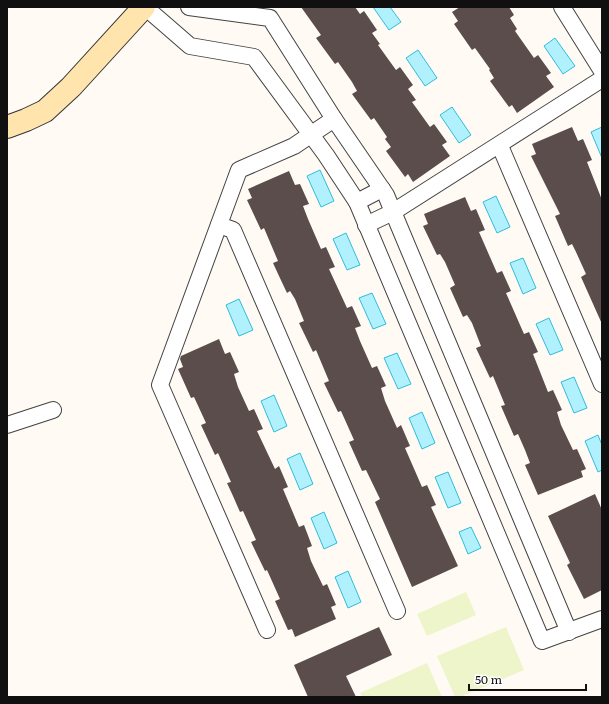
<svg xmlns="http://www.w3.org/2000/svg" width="609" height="704" font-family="Literata,serif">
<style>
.pitch{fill:#eff5ca}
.water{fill:#b1f1fd;stroke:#2fbddc}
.building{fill:#5a4d4b}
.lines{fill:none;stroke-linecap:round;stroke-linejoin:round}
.street-casing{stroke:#434343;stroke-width:18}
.secondary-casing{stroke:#323232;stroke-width:24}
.street{stroke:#fff;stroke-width:16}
.secondary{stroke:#ffe4ae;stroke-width:22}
</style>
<rect width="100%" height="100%" fill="#fffaf3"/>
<g class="pitch">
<polygon points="466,592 476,615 427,636 417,614"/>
<polygon points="506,627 524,670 460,697 455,697 437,656"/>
<polygon points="427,663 442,697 362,697 360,693"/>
</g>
<g class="water">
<polygon points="373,7 390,7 401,22 389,30"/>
<polygon points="555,38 575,66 563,74 544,46"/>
<polygon points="418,50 437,78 425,86 406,58"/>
<polygon points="452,107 471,135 459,143 440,115"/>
<polygon points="602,127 602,158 591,132"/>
<polygon points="320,170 334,201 321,207 307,176"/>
<polygon points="496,196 510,227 497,233 483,202"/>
<polygon points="346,233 360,265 347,270 333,239"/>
<polygon points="523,258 536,288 523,294 510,263"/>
<polygon points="372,293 386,324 373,329 359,298"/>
<polygon points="239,299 253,330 239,336 226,305"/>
<polygon points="549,318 563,350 550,355 536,324"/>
<polygon points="397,353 411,384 398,389 384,358"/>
<polygon points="574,377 587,408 574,413 561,382"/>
<polygon points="274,395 287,426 274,432 261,401"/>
<polygon points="422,412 435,443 422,449 409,418"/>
<polygon points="598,435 602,445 602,470 598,472 585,441"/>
<polygon points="300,453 313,484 300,490 287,459"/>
<polygon points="448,472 461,503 448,508 435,477"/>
<polygon points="324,512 337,543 324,549 311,518"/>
<polygon points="471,527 481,548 468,554 459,532"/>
<polygon points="348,571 361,602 348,608 335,577"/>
</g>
<g class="building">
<polygon points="301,7 355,7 360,14 364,11 377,30 372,33 380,44 378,45 396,70 400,67 413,85 408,89 416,100 412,102 430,127 434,124 447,142 442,145 450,156 413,182 408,174 405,177 386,151 391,147 385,139 387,137 374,118 371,120 352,94 357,91 352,82 338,62 335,64 316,38 321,35"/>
<polygon points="460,7 509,7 514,15 510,18 517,29 515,31 534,58 538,55 551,73 546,76 554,87 517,113 512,105 509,107 490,81 494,78 489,70 490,69 475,48 472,50 454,24 458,21 452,12"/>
<polygon points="572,127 578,141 583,139 592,160 587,162 602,200 602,324 581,277 586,274 576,252 572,244 568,246 555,216 560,214 531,156 536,154 532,144"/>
<polygon points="289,171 295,185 300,184 309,204 303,206 308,219 321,249 326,247 335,267 329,269 347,308 352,306 361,326 355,328 360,341 372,368 377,366 386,386 381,388 385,401 397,428 401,425 410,446 405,448 422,487 427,485 436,505 431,507 458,566 412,587 375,502 380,499 366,470 362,471 349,442 354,440 341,411 338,412 324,383 329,381 316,350 313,352 299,323 304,321 295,299 290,291 287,293 279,276 273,263 278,261 264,228 261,230 247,200 252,198 248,189"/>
<polygon points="465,197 471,211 476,209 485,230 479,232 497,273 502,271 511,291 506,293 524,334 529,332 538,352 533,354 548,392 553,390 562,410 557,412 561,425 573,450 577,449 586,469 581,471 583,477 538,495 525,465 530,463 525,450 518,434 514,436 501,406 505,405 493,376 490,378 476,348 481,346 472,323 467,315 463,317 450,288 455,285 445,262 440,254 437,255 423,226 428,224 424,214"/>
<polygon points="219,339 225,354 230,352 239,372 234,374 238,387 249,411 254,409 263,429 257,431 275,469 279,466 288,487 283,489 299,527 304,525 312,546 307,548 311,561 323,586 327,584 336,605 331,607 336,619 295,637 292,629 288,630 275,601 280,599 267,570 265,571 251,542 256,540 243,511 240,512 233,496 227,483 231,482 218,453 215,455 201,425 206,423 194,397 191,398 178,369 183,367 180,359 181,356"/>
<polygon points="595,494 602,510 602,590 584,599 567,565 570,563 548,516"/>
<polygon points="379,627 392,655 346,676 356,697 308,697 294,665"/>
</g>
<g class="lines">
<defs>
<g id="street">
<polyline points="145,7 190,46 254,57 326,155 357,202 542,641 602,619"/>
<polyline points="189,7 270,18 334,119 386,195 569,632"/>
<polyline points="562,7 602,71"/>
<polyline points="500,146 602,384"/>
<polyline points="357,202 382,189"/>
<polyline points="219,225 233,230 397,611"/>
<polyline points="366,225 393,212 602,79"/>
<polyline points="7,425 53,410"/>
<polyline points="267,630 160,385 239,170 294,146 334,119"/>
</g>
<polyline id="secondary" points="7,127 26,120 45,111 71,87 144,7"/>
</defs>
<use href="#street" class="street-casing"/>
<use href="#secondary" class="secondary-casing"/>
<use href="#street" class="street"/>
<use href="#secondary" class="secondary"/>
</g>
<rect width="609" height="704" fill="none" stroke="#101010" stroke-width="16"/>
<path d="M469 684v6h117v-6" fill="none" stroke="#101010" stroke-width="2"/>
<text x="475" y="684" font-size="12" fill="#101010" stroke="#ffffff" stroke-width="3" paint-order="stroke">50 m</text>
</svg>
